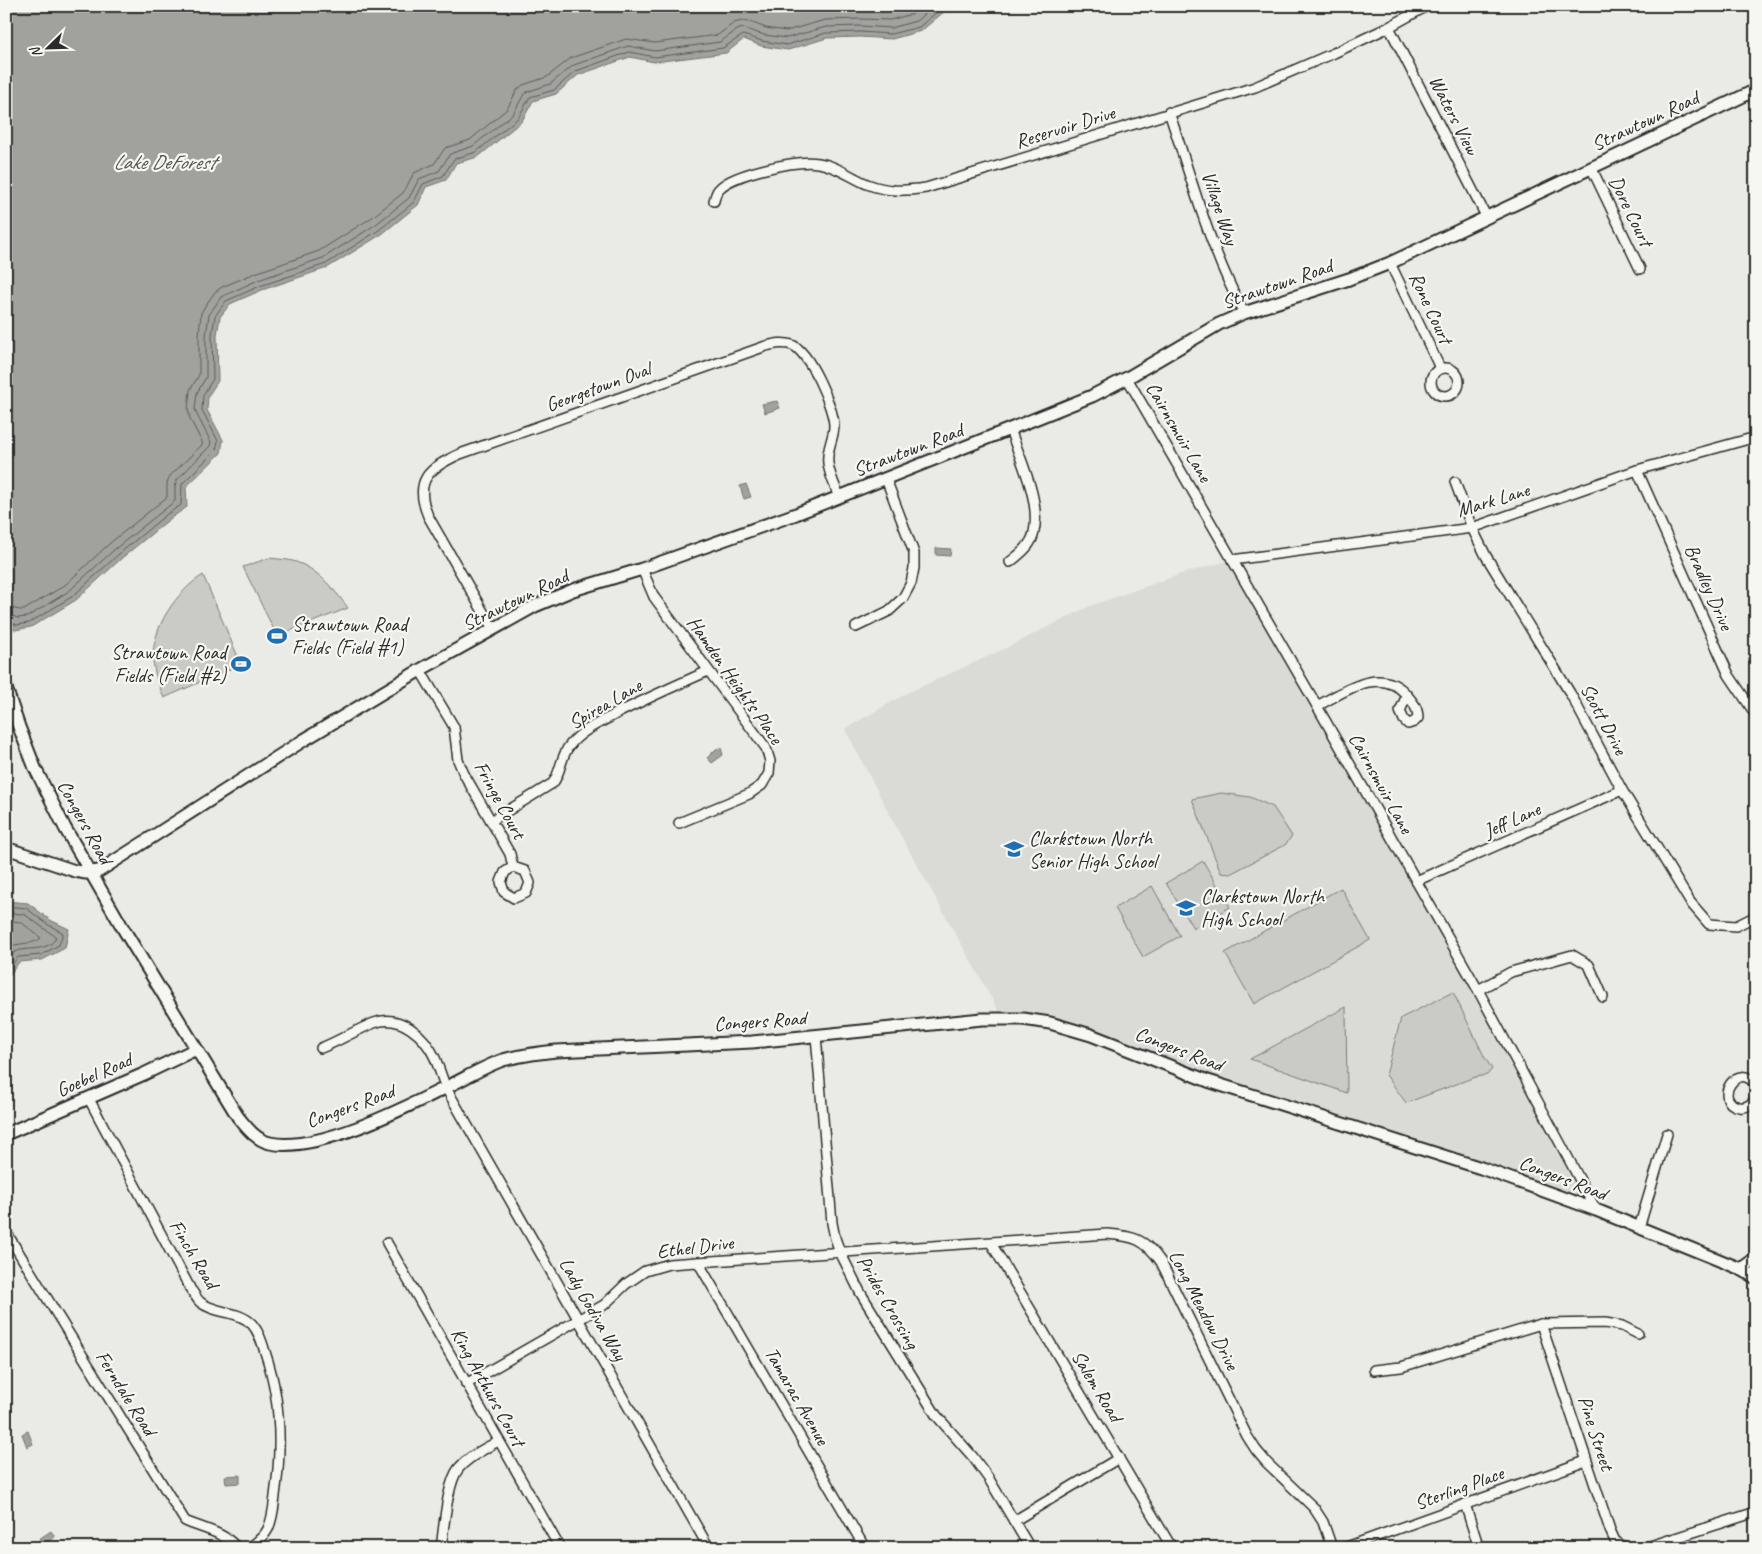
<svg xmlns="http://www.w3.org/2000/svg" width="1762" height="1554" font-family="Caveat,sans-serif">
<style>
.built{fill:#dadad6}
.green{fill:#cacac7;stroke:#7a7a79}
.water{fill:#a1a19e;stroke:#727270}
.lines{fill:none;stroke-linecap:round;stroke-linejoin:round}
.shore{stroke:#5a5a59;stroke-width:1}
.minor-casing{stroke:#2b2b2b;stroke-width:12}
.tertiary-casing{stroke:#2b2b2b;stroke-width:15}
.minor{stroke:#f6f6f2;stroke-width:9}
.tertiary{stroke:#f6f6f2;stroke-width:11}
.labels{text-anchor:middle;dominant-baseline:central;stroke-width:4.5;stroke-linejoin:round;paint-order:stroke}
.street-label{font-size:20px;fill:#2b2b2b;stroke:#f6f6f2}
.poi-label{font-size:20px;fill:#2b2b2b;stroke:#f6f6f2;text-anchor:start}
.water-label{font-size:21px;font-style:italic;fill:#545453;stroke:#f6f6f2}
</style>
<rect width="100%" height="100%" fill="#eaeae6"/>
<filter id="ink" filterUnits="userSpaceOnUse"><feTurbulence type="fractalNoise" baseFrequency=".02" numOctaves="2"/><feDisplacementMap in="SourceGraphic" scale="10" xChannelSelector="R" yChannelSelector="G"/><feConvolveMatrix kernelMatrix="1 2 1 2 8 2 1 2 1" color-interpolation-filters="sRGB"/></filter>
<g filter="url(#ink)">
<polygon class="built" points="1232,560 1358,779 1596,1210 1075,1030 1003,1019 900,834 845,729 907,693 1000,651 1090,606 1184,573"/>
<g class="green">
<path d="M269 558C275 559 282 559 288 560 314 564 334 589 348 608L277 636 243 567Z"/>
<path d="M203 575 241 664 164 698C159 686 154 673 153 660 152 627 176 592 203 575Z"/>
<polygon points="1221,793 1250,797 1273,807 1292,836 1285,845 1230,874 1221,873 1192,799"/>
<polygon points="1203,861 1230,907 1193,928 1166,883"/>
<polygon points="1152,886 1180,936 1143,957 1115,908"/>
<polygon points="1341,888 1370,940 1254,1004 1225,953"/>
<polygon points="1453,992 1485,1058 1492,1069 1487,1075 1475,1077 1406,1103 1386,1075 1401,1018"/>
<polygon points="1346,1007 1347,1093 1250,1059"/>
</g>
<g class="water">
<polygon points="6,6 951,6 921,31 892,39 860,37 827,38 788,50 761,46 744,39 726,53 654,62 630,57 578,75 556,94 533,101 522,121 478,157 456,163 446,180 426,187 418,205 382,234 327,268 262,290 230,304 220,317 217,335 218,381 208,396 207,410 223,440 221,453 186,487 187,507 171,518 123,557 76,600 31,627 15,630 6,624"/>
<polygon points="777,401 780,408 765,413 762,404"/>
<polygon points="746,484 751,497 744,499 740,486"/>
<polygon points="936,548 951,549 950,556 936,555"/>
<polygon points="721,748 723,755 712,763 707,758 716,749"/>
<polygon points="6,901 28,903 50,920 69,929 65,948 42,960 19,962 6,980"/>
<polygon points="28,1431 33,1444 27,1447 22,1434"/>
<polygon points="240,1475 240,1483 226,1484 225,1476"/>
<polygon points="51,1531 55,1537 43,1545 39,1539"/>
</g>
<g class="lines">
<g class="shore">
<polyline points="6,607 20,610 24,610 65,585 110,543 167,497 167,483 170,476 203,444 190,419 188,409 190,390 199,375 199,335 201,313 205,306 215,292 222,287 255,273 319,251 371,218 403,193 414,173 434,164 445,148 470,140 507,109 517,90 523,85 547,77 571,58 626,39 655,43 718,35 734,23 742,21 750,22 766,28 786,31 825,20 861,19 890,20 912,14 922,6"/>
<polyline points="6,614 18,618 27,617 69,591 115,549 175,501 175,486 177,480 210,446 211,442 197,415 195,409 197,393 206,377 206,335 209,315 221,297 258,280 323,258 375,225 409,198 419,179 439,171 450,154 473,146 513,114 523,96 527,92 550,84 574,65 628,46 655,51 720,42 737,30 743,28 764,35 787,38 826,27 861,26 891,28 916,21 934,6"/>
<polyline points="6,620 17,625 29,623 73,596 120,553 167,514 181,505 182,484 216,450 218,441 202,410 203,395 213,379 212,335 215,316 226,301 260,286 326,264 379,230 414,202 423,184 443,176 454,159 476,152 518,118 530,97 554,90 576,71 629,52 655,57 723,48 743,35 762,41 787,45 826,33 860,32 891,34 919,27 944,6"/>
<polyline points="6,906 26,908 47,924 63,933 59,945 41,955 18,957 6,972"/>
<path d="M6 913 24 914 56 937C49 953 27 946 15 952 11 954 9 958 6 961"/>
<path d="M6 920 21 922 41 938C33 946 16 941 6 949"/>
</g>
<defs>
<g id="minor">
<polyline points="1389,27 1487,218"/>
<path d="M1169 112C1192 180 1210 250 1244 313"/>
<polyline points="1591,167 1640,269"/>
<path d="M714 201C715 197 716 191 720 188 733 174 798 159 818 163 835 165 851 177 867 184 887 192 905 191 926 188L1255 87 1334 53 1389 27 1427 6"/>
<polyline points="1390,263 1440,368"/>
<circle cx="1445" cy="382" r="14"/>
<polyline points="1127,378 1317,706 1478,990 1596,1210"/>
<polyline points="1637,470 1729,675 1756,715"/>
<polyline points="1455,482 1472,528 1486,556 1570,693 1622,790 1690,902 1709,924 1736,926 1756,916"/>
<polyline points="1232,560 1472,528 1637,470 1756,437"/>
<path d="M1010 562C1020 554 1032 545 1034 532 1041 501 1020 459 1010 429"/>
<polyline points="642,569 654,597 766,748 770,761 769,773 762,785 749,794 679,823"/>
<polyline points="856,627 889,611 903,598 911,583 914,568 914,553 886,479"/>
<path d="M493 629 428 516C413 480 429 468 460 454L766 346C775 344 783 342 792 345 809 351 834 408 834 426 834 438 826 450 828 463 829 474 835 486 839 496"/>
<polyline points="420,670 454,727 458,760 464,774 510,854 513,867 505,872 501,882 504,892 514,898 526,893 530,883 525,871 513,867"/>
<path d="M1317 706C1344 692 1380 665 1406 694 1413 702 1418 708 1418 718L1414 722 1408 724 1404 720 1400 711 1407 695"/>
<path d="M491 821 553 783C561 772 561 755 570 745 581 731 599 723 614 715 645 699 677 685 708 671"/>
<polyline points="1416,881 1622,790"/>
<polyline points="1478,990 1511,972 1572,955 1589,965 1603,997"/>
<polyline points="816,1036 832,1223 835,1238 840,1252 860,1292 936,1415 973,1457 989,1479 1030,1548"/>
<path d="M321 1048C339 1041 356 1030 374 1023 400 1013 425 1036 435 1058 439 1068 442 1078 446 1088L709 1548"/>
<path d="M1756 1086C1739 1058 1711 1101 1739 1107 1746 1108 1752 1105 1756 1098"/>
<path d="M89 1099 191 1290C194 1293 196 1298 200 1302 215 1314 238 1310 252 1324 259 1332 262 1342 265 1352 280 1396 282 1442 276 1488 274 1502 274 1516 268 1529 264 1537 256 1543 249 1548"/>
<polyline points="1639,1228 1667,1134"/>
<path d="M6 1232 185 1521C203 1529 224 1532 237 1548"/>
<polyline points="387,1243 560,1548"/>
<polyline points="991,1243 1172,1548"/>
<polyline points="698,1262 865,1548"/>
<polyline points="1541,1324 1610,1530 1615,1541 1626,1548"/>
<polyline points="1374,1370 1401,1367 1541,1324 1605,1323 1622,1326 1638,1334"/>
<path d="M466 1384 604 1305 626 1284 645 1271 669 1264 1107 1234C1134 1236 1145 1239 1161 1262L1247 1436 1256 1450 1267 1463 1314 1508 1323 1522 1332 1548"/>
<polyline points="1465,1504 1479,1548"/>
<polyline points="1014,1521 1119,1458"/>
<path d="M441 1548C444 1528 447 1482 459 1468 469 1456 485 1449 498 1441"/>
<polyline points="1344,1548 1586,1461"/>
<polyline points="1644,1548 1756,1512"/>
</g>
<g id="tertiary">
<path d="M6 688 19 727 35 768 65 828 124 930 238 1117C247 1128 256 1140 270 1143 316 1153 403 1109 445 1088 464 1079 483 1067 503 1060 520 1055 538 1053 556 1051L752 1042 982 1019H1023L1050 1023 1091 1035 1208 1081 1481 1168 1596 1210 1741 1269 1756 1278"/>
<polyline points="6,848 75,871 86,873 99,871 304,740 420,670 535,606 573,590 642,569 796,514 1010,429 1092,396 1127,378 1219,324 1244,313 1349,279 1390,263 1756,90"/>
<polyline points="6,1134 144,1074 196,1049"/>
<polyline points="1741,1269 1756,1258"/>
</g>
</defs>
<use href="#minor" class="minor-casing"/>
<use href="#tertiary" class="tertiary-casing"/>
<use href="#minor" class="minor"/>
<use href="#tertiary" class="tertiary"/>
</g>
</g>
<defs>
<symbol id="stadium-bare" viewBox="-9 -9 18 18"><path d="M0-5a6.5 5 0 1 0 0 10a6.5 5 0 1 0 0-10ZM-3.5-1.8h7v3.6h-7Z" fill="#1f6fb2" stroke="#f6f6f2" stroke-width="2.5" paint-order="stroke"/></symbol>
<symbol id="school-bare" viewBox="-9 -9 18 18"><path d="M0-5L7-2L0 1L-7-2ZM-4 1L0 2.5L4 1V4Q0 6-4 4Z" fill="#1f6fb2" stroke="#f6f6f2" stroke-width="2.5" paint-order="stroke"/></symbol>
</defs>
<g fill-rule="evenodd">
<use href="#stadium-bare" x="263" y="622" width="28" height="28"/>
<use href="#stadium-bare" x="227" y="650" width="28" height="28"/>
<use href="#school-bare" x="1000" y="835" width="28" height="28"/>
<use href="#school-bare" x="1172" y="894" width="28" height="28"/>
</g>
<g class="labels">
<g class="street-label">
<text transform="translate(1454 115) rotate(63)">Waters View</text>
<text transform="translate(1645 121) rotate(-25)">Strawtown Road</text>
<text transform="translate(1065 127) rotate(-17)">Reservoir Drive</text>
<text transform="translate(1220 208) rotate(71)">Village Way</text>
<text transform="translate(1631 211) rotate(64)">Dore Court</text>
<text transform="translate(1277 284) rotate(-19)">Strawtown Road</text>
<text transform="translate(1431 308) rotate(65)">Rone Court</text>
<text transform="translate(598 387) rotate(-20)">Georgetown Oval</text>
<text transform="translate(1179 432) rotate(60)">Cairnsmuir Lane</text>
<text transform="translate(908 450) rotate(-21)">Strawtown Road</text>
<text transform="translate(1493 500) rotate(-17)">Mark Lane</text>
<text transform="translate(1709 587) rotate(66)">Bradley Drive</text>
<text transform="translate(515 600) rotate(-26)">Strawtown Road</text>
<text transform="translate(735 680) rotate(55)">Hamden Heights Place</text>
<text transform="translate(605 704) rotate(-30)">Spirea Lane</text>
<text transform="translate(1604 719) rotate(62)">Scott Drive</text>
<text transform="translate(1381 783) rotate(61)">Cairnsmuir Lane</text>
<text transform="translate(500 800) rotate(61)">Fringe Court</text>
<text transform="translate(1512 820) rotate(-24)">Jeff Lane</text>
<text transform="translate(85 822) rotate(61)">Congers Road</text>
<text transform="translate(760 1021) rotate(-4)">Congers Road</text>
<text transform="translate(1179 1049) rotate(21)">Congers Road</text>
<text transform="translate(94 1075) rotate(-24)">Goebel Road</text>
<text transform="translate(350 1106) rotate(-20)">Congers Road</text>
<text transform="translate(1563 1178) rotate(21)">Congers Road</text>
<text transform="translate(695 1247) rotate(-7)">Ethel Drive</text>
<text transform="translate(194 1254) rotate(59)">Finch Road</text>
<text transform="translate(888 1302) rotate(60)">Prides Crossing</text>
<text transform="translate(593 1309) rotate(60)">Lady Godiva Way</text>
<text transform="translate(1204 1310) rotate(63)">Long Meadow Drive</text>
<text transform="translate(1097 1386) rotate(59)">Salem Road</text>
<text transform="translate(488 1387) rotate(61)">King Arthurs Court</text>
<text transform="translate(126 1393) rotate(58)">Ferndale Road</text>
<text transform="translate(797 1396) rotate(60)">Tamarac Avenue</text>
<text transform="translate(1596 1433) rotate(72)">Pine Street</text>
<text transform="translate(1459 1488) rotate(-20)">Sterling Place</text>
</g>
<g class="poi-label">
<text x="292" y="624">Strawtown Road<tspan x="292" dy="23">Fields (Field #1)</tspan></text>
<text x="226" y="652" text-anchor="end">Strawtown Road<tspan x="226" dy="23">Fields (Field #2)</tspan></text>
<text x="1029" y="838">Clarkstown North<tspan x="1029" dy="23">Senior High School</tspan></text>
<text x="1201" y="896">Clarkstown North<tspan x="1201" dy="23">High School</tspan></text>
</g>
<g class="water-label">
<text x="164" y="162">Lake DeForest</text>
</g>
</g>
<rect width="1762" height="1554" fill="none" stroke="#f6f6f2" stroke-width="25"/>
<rect x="12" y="12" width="1737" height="1529" fill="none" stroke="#2b2b2b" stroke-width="2" filter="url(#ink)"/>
<g transform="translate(48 48) rotate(247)" stroke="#f6f6f2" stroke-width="4" paint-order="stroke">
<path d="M0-4L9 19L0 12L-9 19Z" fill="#2b2b2b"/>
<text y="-8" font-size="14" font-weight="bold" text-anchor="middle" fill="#2b2b2b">N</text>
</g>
</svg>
